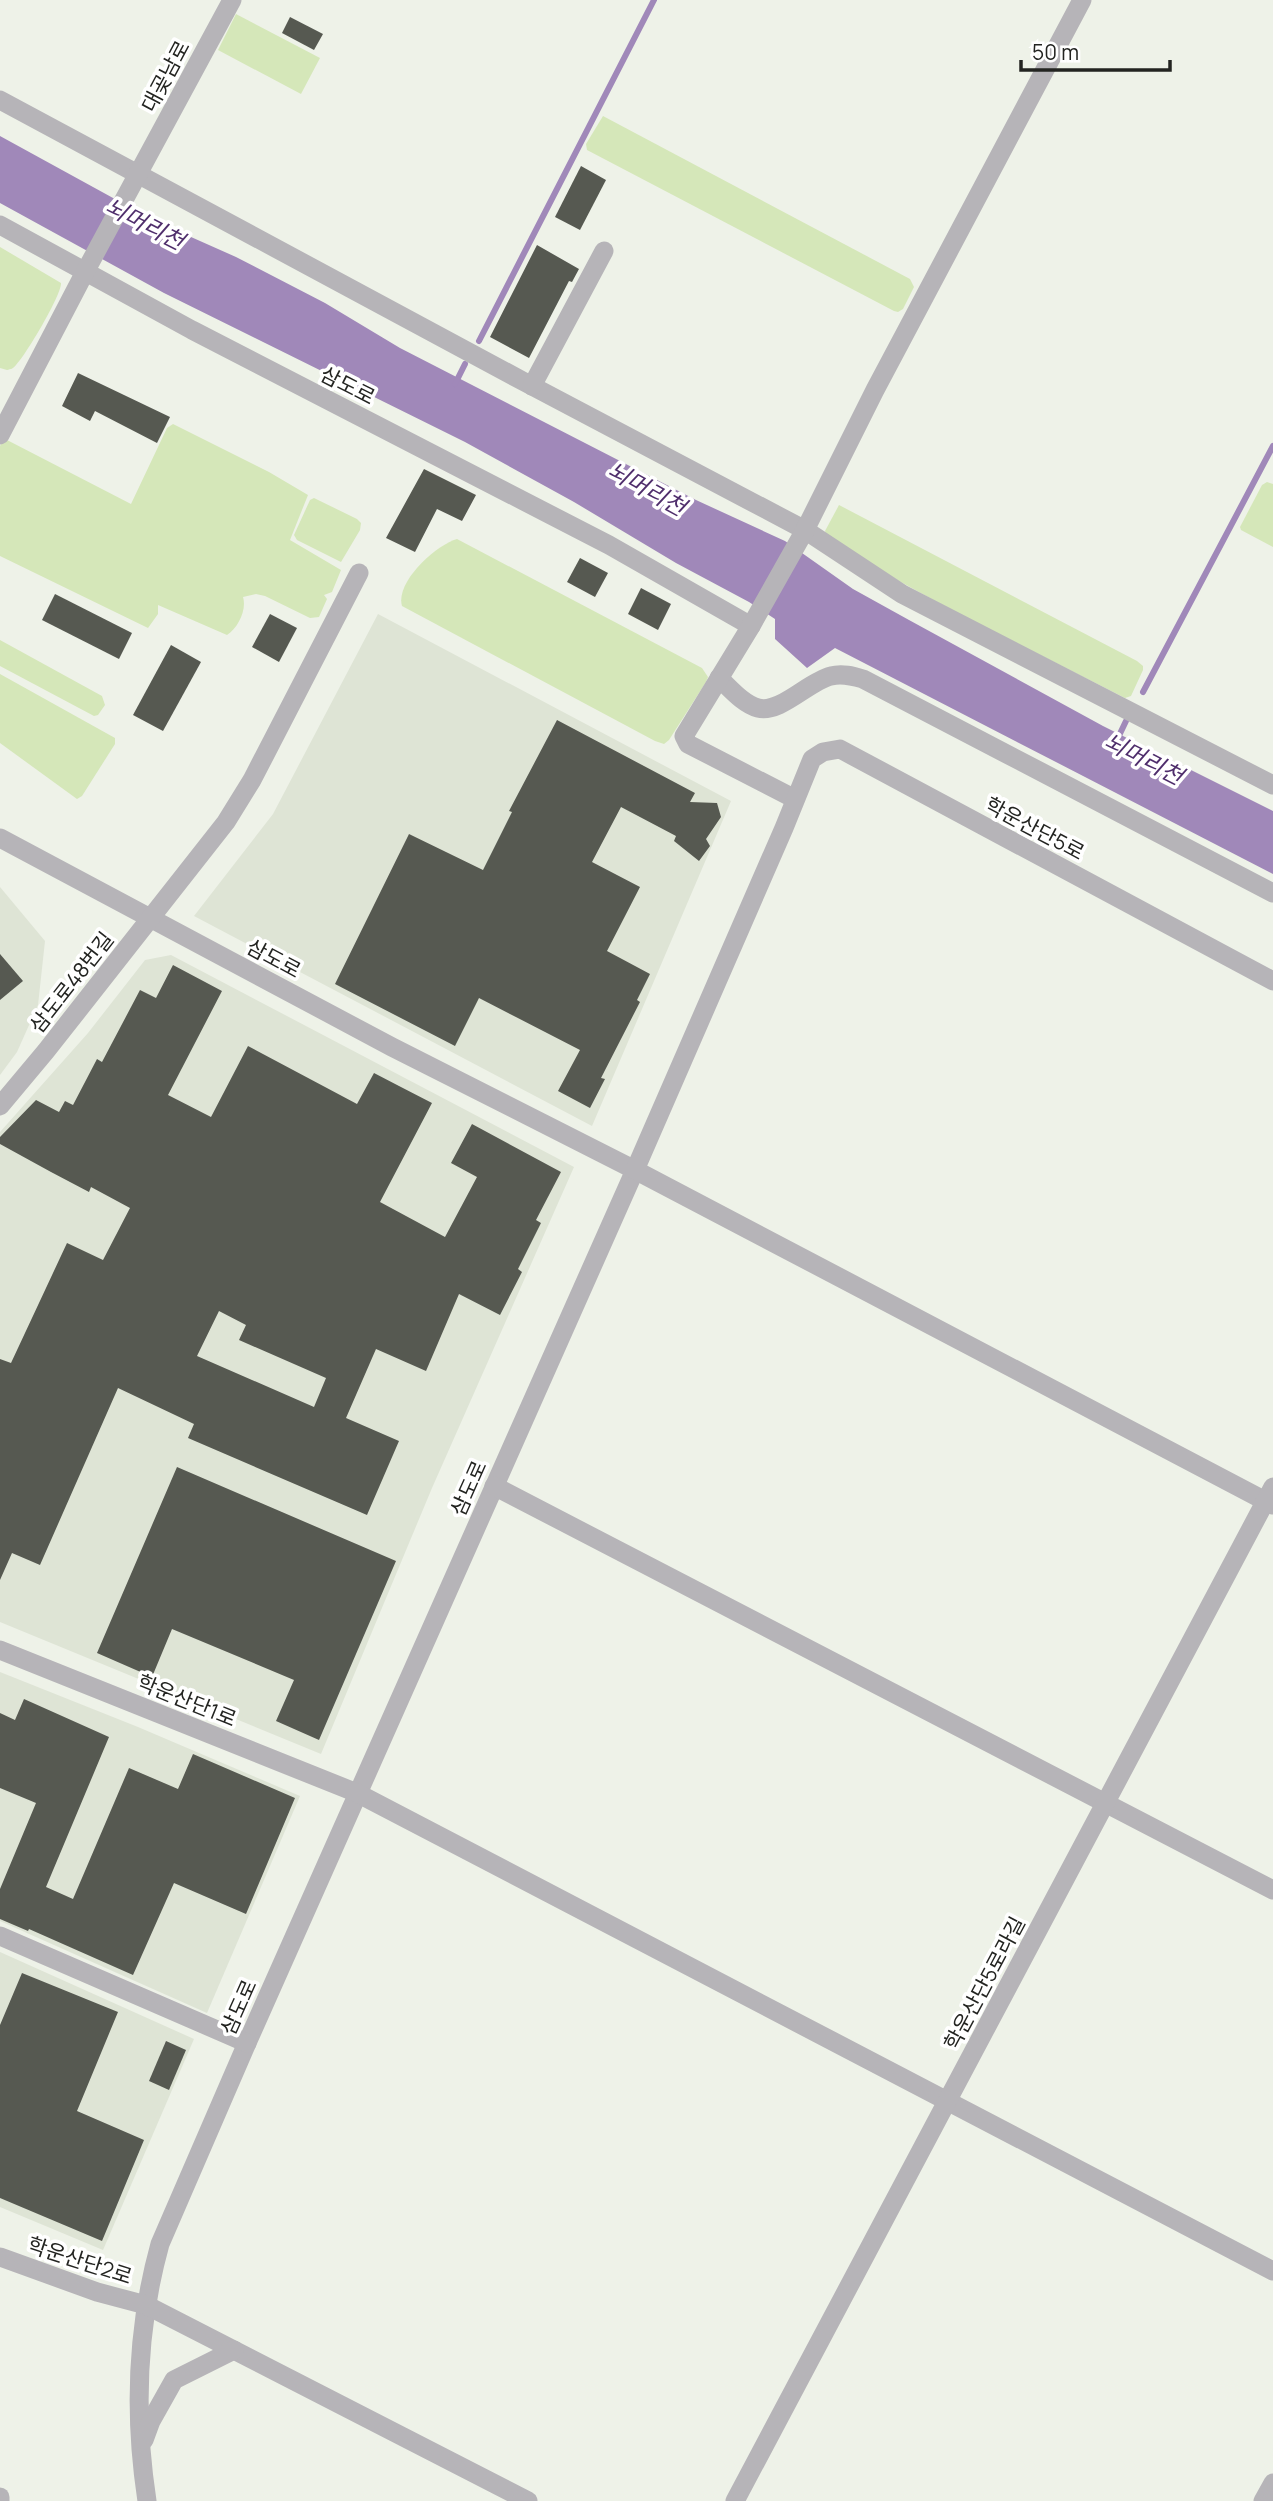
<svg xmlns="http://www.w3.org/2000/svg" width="1273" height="2501" font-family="Manrope,'Noto Sans KR',sans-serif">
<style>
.built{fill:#dee4d5}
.green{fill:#d5e7b9}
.water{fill:#a088b9}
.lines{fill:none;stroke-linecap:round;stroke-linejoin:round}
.stream{stroke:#a088b9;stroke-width:6}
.building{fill:#565951;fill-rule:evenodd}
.minor{stroke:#b6b4b8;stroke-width:19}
.labels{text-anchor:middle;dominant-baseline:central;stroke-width:7;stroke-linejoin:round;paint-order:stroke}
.street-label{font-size:21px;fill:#232421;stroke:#fff}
.water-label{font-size:23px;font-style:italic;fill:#4f2e6c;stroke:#fff}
</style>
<rect width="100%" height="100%" fill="#eef2e8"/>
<g class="built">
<polygon points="378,614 731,801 592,1126 194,916 273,814"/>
<polygon points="0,887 45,941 38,1005 17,1052 0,1075"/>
<polygon points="171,955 574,1167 432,1488 321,1754 0,1622 0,1132 88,1033 145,960"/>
<polygon points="0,1672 138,1727 300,1796 207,2013 0,1921"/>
<polygon points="0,1952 194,2039 103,2250 0,2207"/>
</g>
<g class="green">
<polygon points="236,14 320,58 301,94 218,50"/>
<polygon points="603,116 910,279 914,287 903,309 898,312 894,311 587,150 586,144"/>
<path d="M0 247 61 283C62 294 26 355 16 365 13 369 11 369 7 370L0 368Z"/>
<path d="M173 424 269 472 308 495 290 540 341 570 332 592 324 595 327 599 319 617 310 618 265 596 256 594 243 597C247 610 238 628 227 635L158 605V614L148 628 0 556V446L2 442 7 440 131 504 167 428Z"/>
<polygon points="1267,482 1273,484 1273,547 1241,530 1240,527 1262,485"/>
<polygon points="314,498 357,519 361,523 360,530 341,562 297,540 294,535 310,500"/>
<polygon points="839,505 1137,661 1143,666 1143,670 1131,696 1125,698 959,614 899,581 827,536 825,531"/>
<path d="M457 539 702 668 708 677 706 682 669 740 664 744 655 741 402 606C395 582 436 545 457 539Z"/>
<polygon points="0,640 102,696 105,705 98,715 94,716 0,666"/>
<polygon points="0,674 115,738 115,744 82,796 77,799 0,743"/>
</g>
<polygon class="water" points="0,136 155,221 236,257 325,303 400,348 696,500 785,541 853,589 909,620 1103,726 1273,811 1273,874 835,648 807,668 775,639 775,619 749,602 676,563 574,502 465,442 164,293 0,203"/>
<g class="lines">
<g class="stream">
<polyline points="479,341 654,0"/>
<polyline points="455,384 465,364"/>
<polyline points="1143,692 1273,446"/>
<polyline points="1116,742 1126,721"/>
</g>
</g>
<g class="building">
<polygon points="290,17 323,34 314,50 282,33"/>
<polygon points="581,166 606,180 580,230 555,217"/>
<polygon points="537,245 579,269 572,282 569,281 529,358 490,337"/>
<polygon points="78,373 170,417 157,443 95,411 90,421 62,406"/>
<polygon points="424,469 476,495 462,521 437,509 415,552 386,538"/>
<polygon points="580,558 608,573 595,597 567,582"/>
<polygon points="641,588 671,604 658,630 628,614"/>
<polygon points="55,594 132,633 119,659 42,620"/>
<polygon points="270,614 297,628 279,662 252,647"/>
<polygon points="171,645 201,662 163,731 133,715"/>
<polygon points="557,720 695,793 690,802 717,803 721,817 706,839 710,846 699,861 674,841 676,836 621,807 592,862 640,887 607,951 650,974 637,1000 640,1002 601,1078 605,1079 590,1108 558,1091 580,1050 479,998 455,1046 335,984 409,834 483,870 512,812 509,811"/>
<polygon points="0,954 23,981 0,1000"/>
<path d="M173 965 222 991 168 1095 211 1117 248 1046 357 1104 374 1073 399 1086 432 1103 380 1202 445 1237 477 1177 451 1163 472 1124 561 1172 536 1220 541 1223 518 1269 522 1272 500 1315 459 1294 426 1371 376 1349 346 1418 399 1441 367 1515 188 1438 194 1424 118 1388 40 1565 12 1553 0 1580V1359L11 1363 67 1243 103 1260 130 1208 91 1187 89 1192 51 1172 0 1144V1137L36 1100 59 1112 65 1101 73 1105 97 1059 102 1062 140 990 156 998ZM219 1311 246 1325 239 1340 326 1378 314 1407 197 1356Z"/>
<polygon points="177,1467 396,1561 319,1740 276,1721 294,1680 172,1629 152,1677 97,1653"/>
<polygon points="24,1699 109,1737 46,1887 73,1899 129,1768 178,1789 193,1754 295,1798 246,1914 174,1883 133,1975 29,1929 28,1931 0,1919 0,1889 36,1803 0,1788 0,1713 15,1720"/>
<polygon points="22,1973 118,2012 77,2111 144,2140 102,2241 0,2198 0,2025"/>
<polygon points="166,2041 186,2050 169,2090 149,2081"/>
</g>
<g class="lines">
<g class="minor">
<polyline points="0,100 532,386 805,530 902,594 1273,785"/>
<polyline points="0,225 192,330 609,545 751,626"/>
<polyline points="532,386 604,251"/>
<polyline points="0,435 85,272 232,0"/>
<path d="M719 678C730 688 743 704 758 708 780 714 809 681 831 676 842 673 853 676 863 679L1273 893"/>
<polyline points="795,799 688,744 684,736 751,626 805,530 875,390 1082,0"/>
<path d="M0 838 392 1047 635 1170 247 2043 160 2244C137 2327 134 2416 147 2501"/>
<polyline points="1273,981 840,749 823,752 812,759 784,828 635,1170 1273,1505"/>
<polyline points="0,1106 46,1051 226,822 252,780 359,573"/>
<polyline points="494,1486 1273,1890"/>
<polyline points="0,1650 357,1793 1273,2271"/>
<polyline points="0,1936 247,2043"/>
<polyline points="0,2257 97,2292 146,2305 528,2501"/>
<polyline points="144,2440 151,2421 174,2380 234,2350"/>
<polyline points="0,2497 0,2501"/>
<polyline points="735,2501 1273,1487"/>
<polyline points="1263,2501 1273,2483"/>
</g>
</g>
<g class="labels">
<g class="street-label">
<text transform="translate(165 76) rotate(-62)">대곶남로</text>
<text transform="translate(348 385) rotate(27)">삼도로</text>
<text transform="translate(1035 828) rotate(28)">학운산단5로</text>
<text transform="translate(274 958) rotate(28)">삼도로</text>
<text transform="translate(71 982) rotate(-52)">삼도로48번길</text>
<text transform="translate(468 1488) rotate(-66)">삼도로</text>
<text transform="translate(187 1700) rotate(22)">학운산단1로</text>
<text transform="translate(984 1983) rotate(-62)">학운산단5로라길</text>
<text transform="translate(238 2007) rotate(-66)">삼도로</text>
<text transform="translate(80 2260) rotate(18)">학운산단2로</text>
</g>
<g class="water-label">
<text transform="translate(145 223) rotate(27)">뇌머리천</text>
<text transform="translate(647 488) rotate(29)">뇌머리천</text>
<text transform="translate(1144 758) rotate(27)">뇌머리천</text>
</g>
</g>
<path d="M1021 60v10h149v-10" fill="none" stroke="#232421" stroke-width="3.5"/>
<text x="1032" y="60" font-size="21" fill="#232421" stroke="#ffffff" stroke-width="5" paint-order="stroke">50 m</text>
</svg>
